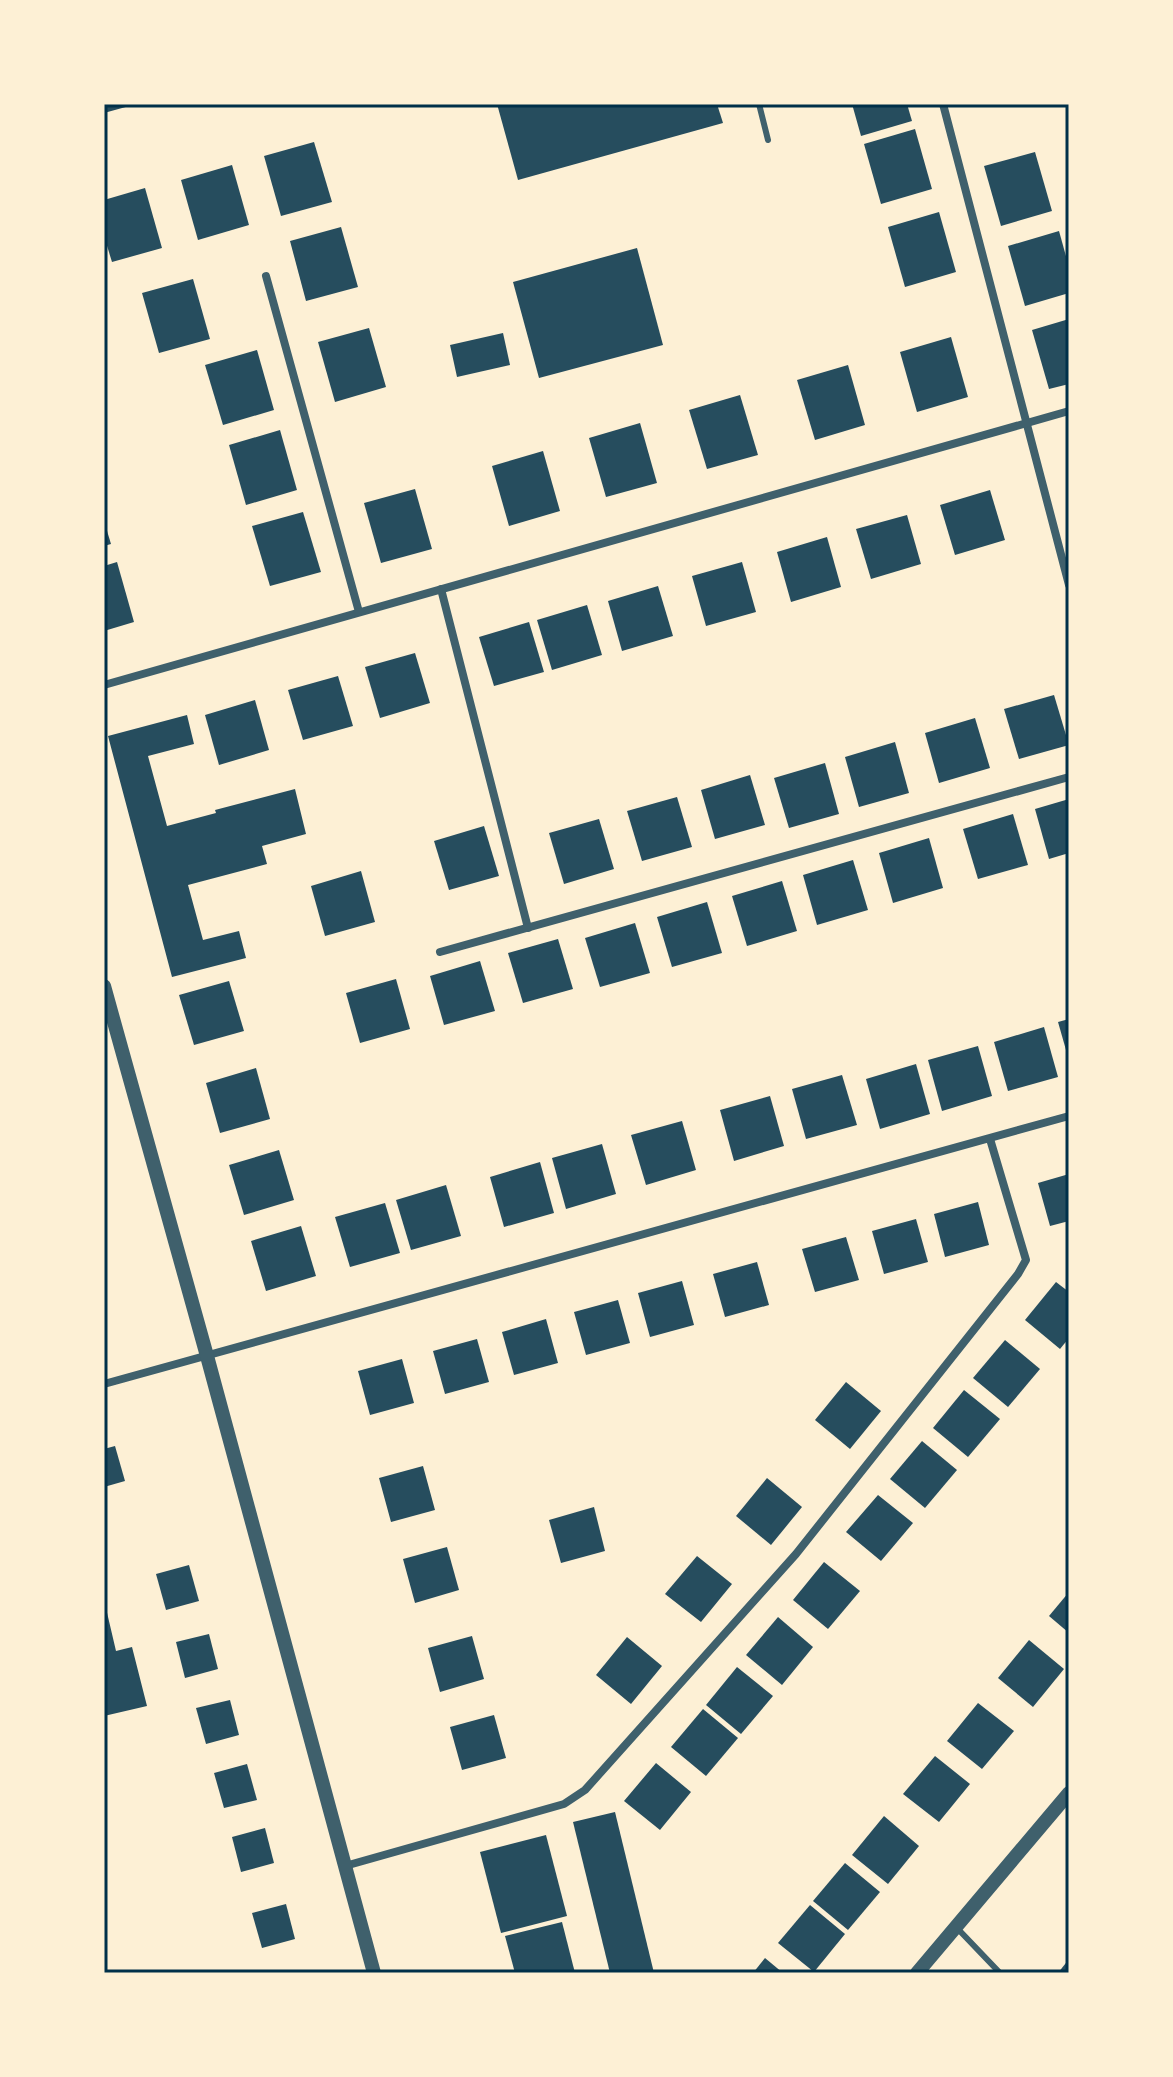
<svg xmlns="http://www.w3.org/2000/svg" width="1173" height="2077" font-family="'Sofia Sans Condensed',sans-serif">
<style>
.building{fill:#264d5e}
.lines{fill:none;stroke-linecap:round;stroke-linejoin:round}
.service{stroke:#3f606c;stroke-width:6}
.minor{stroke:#3f606c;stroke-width:8}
.tertiary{stroke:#3f606c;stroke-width:14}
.neatline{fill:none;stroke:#003049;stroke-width:3}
</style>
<rect width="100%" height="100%" fill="#fdf0d5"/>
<g class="building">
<polygon points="104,104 133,104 133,105 104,113"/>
<polygon points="497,104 717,104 723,123 518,180"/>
<polygon points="852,104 907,104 912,121 861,136"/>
<polygon points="915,129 932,189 881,204 864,144"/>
<polygon points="314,142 332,202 281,216 264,156"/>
<polygon points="1035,152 1052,211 1001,226 984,166"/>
<polygon points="232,165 249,225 198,240 181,180"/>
<polygon points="145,188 162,248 112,262 104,236 104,200"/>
<polygon points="939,212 956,272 905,287 888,227"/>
<polygon points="341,227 358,287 306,301 290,241"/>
<polygon points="1059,231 1069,267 1069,293 1025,306 1008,246"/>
<polygon points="637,248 663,345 539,378 513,282"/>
<polygon points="193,279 210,339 159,353 142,293"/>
<polygon points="1069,319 1069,384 1049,389 1032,330"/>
<polygon points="369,328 386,387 335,402 318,342"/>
<polygon points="503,333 510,365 457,377 450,345"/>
<polygon points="951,337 968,397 917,412 900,352"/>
<polygon points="257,350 274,410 223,425 205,365"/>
<polygon points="848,365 865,425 815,440 797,380"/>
<polygon points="740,395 758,455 707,469 689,410"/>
<polygon points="640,423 657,483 606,497 589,438"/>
<polygon points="280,430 297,490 246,505 229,445"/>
<polygon points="543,451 560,511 509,526 492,466"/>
<polygon points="415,489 432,549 381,563 364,503"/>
<polygon points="990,490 1005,540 955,555 940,505"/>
<polygon points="303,512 321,572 270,586 252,526"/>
<polygon points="907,515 921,564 871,579 856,529"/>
<polygon points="104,521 111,544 104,546"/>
<polygon points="827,537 841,587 791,602 777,552"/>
<polygon points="117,562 134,622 104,631 104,566"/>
<polygon points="742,562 756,612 706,626 692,576"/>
<polygon points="658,586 673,636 622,651 608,601"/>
<polygon points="587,605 602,655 552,670 537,620"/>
<polygon points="529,622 544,672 494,686 479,637"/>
<polygon points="415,653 430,703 380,718 365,667"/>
<polygon points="338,676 353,726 303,740 288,690"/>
<polygon points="1054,695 1069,745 1019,759 1004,709"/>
<polygon points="255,700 269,750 219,765 205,715"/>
<polygon points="187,715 194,744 148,756 167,826 216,813 215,810 295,789 306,834 262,846 267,864 188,885 203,940 239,931 246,958 172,977 108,736"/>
<polygon points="975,718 990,768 939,783 925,733"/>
<polygon points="895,742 909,793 859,807 845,757"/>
<polygon points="825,763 839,814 789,828 774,778"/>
<polygon points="750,775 765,825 715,839 701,790"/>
<polygon points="677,797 692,847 642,861 627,811"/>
<polygon points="1069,799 1069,853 1049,859 1035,809"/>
<polygon points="1013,814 1028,865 978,879 963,829"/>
<polygon points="599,819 614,869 564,884 549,833"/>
<polygon points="484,826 499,876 449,890 434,841"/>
<polygon points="929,838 943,888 893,903 879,853"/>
<polygon points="853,860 868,910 817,925 803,875"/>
<polygon points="361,871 375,922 325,936 311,886"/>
<polygon points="782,881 797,931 747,946 732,896"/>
<polygon points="707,902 722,953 672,967 657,917"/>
<polygon points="635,923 650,973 600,987 585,938"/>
<polygon points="558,939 573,989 523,1003 508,953"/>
<polygon points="480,961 495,1011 444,1025 430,976"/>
<polygon points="396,979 410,1029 360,1043 346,993"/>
<polygon points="229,981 244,1031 194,1045 179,995"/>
<polygon points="1069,1019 1069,1057 1068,1057 1058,1022"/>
<polygon points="1044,1027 1058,1077 1008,1091 994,1042"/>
<polygon points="978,1046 992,1096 942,1111 928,1060"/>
<polygon points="916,1064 930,1114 880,1129 866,1079"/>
<polygon points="256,1068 270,1119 220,1133 206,1083"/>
<polygon points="842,1075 857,1125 806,1139 792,1089"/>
<polygon points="770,1096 784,1146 734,1161 720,1110"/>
<polygon points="682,1121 696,1170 646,1185 631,1135"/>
<polygon points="602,1144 616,1194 566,1209 552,1158"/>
<polygon points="279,1150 294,1200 244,1215 229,1165"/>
<polygon points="540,1162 554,1213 504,1227 490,1177"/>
<polygon points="1069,1174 1069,1221 1050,1226 1038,1183"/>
<polygon points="446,1185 461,1236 411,1250 396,1200"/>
<polygon points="978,1202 989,1245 945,1257 934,1214"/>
<polygon points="385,1203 400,1253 350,1267 335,1217"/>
<polygon points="916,1219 928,1262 884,1274 872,1231"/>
<polygon points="301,1226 316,1276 266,1291 251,1241"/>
<polygon points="846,1237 859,1280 815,1292 802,1249"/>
<polygon points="757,1262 769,1305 725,1317 713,1274"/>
<polygon points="682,1281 694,1325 650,1337 638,1293"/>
<polygon points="1056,1282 1069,1292 1069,1338 1060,1349 1025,1320"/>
<polygon points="618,1300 630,1343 586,1355 574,1312"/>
<polygon points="546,1319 558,1363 514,1375 502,1332"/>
<polygon points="477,1339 489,1382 445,1394 433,1351"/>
<polygon points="1005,1340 1040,1369 1008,1407 973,1378"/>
<polygon points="402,1359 414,1403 370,1415 358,1371"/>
<polygon points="846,1382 881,1411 850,1449 815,1420"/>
<polygon points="964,1390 1000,1419 968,1457 933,1428"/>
<polygon points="922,1441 957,1470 925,1508 890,1479"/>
<polygon points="115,1446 125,1481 104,1487 104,1449"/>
<polygon points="423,1466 435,1510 391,1522 379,1478"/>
<polygon points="767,1478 802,1507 771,1545 736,1516"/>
<polygon points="878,1495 913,1523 881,1561 846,1532"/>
<polygon points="594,1507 605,1551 561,1563 549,1520"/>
<polygon points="447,1547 459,1590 415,1603 403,1559"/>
<polygon points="697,1556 732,1584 701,1622 665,1594"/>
<polygon points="824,1562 860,1591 828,1629 793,1600"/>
<polygon points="189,1565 199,1601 166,1610 156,1574"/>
<polygon points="1069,1592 1069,1633 1049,1616"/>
<polygon points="105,1604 116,1651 132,1647 147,1706 104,1716"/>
<polygon points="778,1617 813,1647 782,1685 746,1655"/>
<polygon points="209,1634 218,1669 185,1678 176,1642"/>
<polygon points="472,1636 484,1679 440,1692 428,1648"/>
<polygon points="627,1637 662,1666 631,1704 596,1675"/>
<polygon points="1029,1640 1064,1669 1033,1707 998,1678"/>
<polygon points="737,1667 773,1696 741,1734 706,1705"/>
<polygon points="230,1700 239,1735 206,1744 196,1708"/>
<polygon points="978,1703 1014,1731 982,1769 947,1741"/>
<polygon points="703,1709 738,1738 706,1776 671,1747"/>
<polygon points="494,1715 506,1758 462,1770 450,1727"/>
<polygon points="935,1756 970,1784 939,1822 903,1794"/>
<polygon points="656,1763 691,1792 660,1830 624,1801"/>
<polygon points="247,1764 257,1800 224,1808 214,1773"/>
<polygon points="615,1812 654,1973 610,1973 573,1822"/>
<polygon points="884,1816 919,1846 888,1884 852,1855"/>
<polygon points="265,1828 274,1863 241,1872 232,1837"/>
<polygon points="546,1835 567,1916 501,1933 480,1852"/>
<polygon points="845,1863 880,1892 848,1930 813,1901"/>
<polygon points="286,1904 295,1939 262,1948 252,1913"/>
<polygon points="810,1905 845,1934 814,1972 778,1943"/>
<polygon points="562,1922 575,1973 515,1973 505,1936"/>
<polygon points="765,1958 783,1973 753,1973"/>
<polygon points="1069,1959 1069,1973 1058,1973"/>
</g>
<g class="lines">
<g class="service">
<polyline points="759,104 768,140"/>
<polyline points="957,1928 1000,1973"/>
</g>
<g class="minor">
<polyline points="943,104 1069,585"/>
<polyline points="266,276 359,612"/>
<polyline points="441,589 528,928"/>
<polyline points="104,685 1069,411"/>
<polyline points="440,952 1069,777"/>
<polyline points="104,1384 1069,1116"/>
<polyline points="345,1866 564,1804 585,1790 796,1554 1018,1274 1026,1260 990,1139"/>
</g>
<g class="tertiary">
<polyline points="104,986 207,1356 374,1973"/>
<polyline points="917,1973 1069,1793"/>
</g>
</g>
<rect width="1173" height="2077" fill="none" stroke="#fdf0d5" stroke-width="212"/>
<rect x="106" y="106" width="961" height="1865" class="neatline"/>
</svg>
